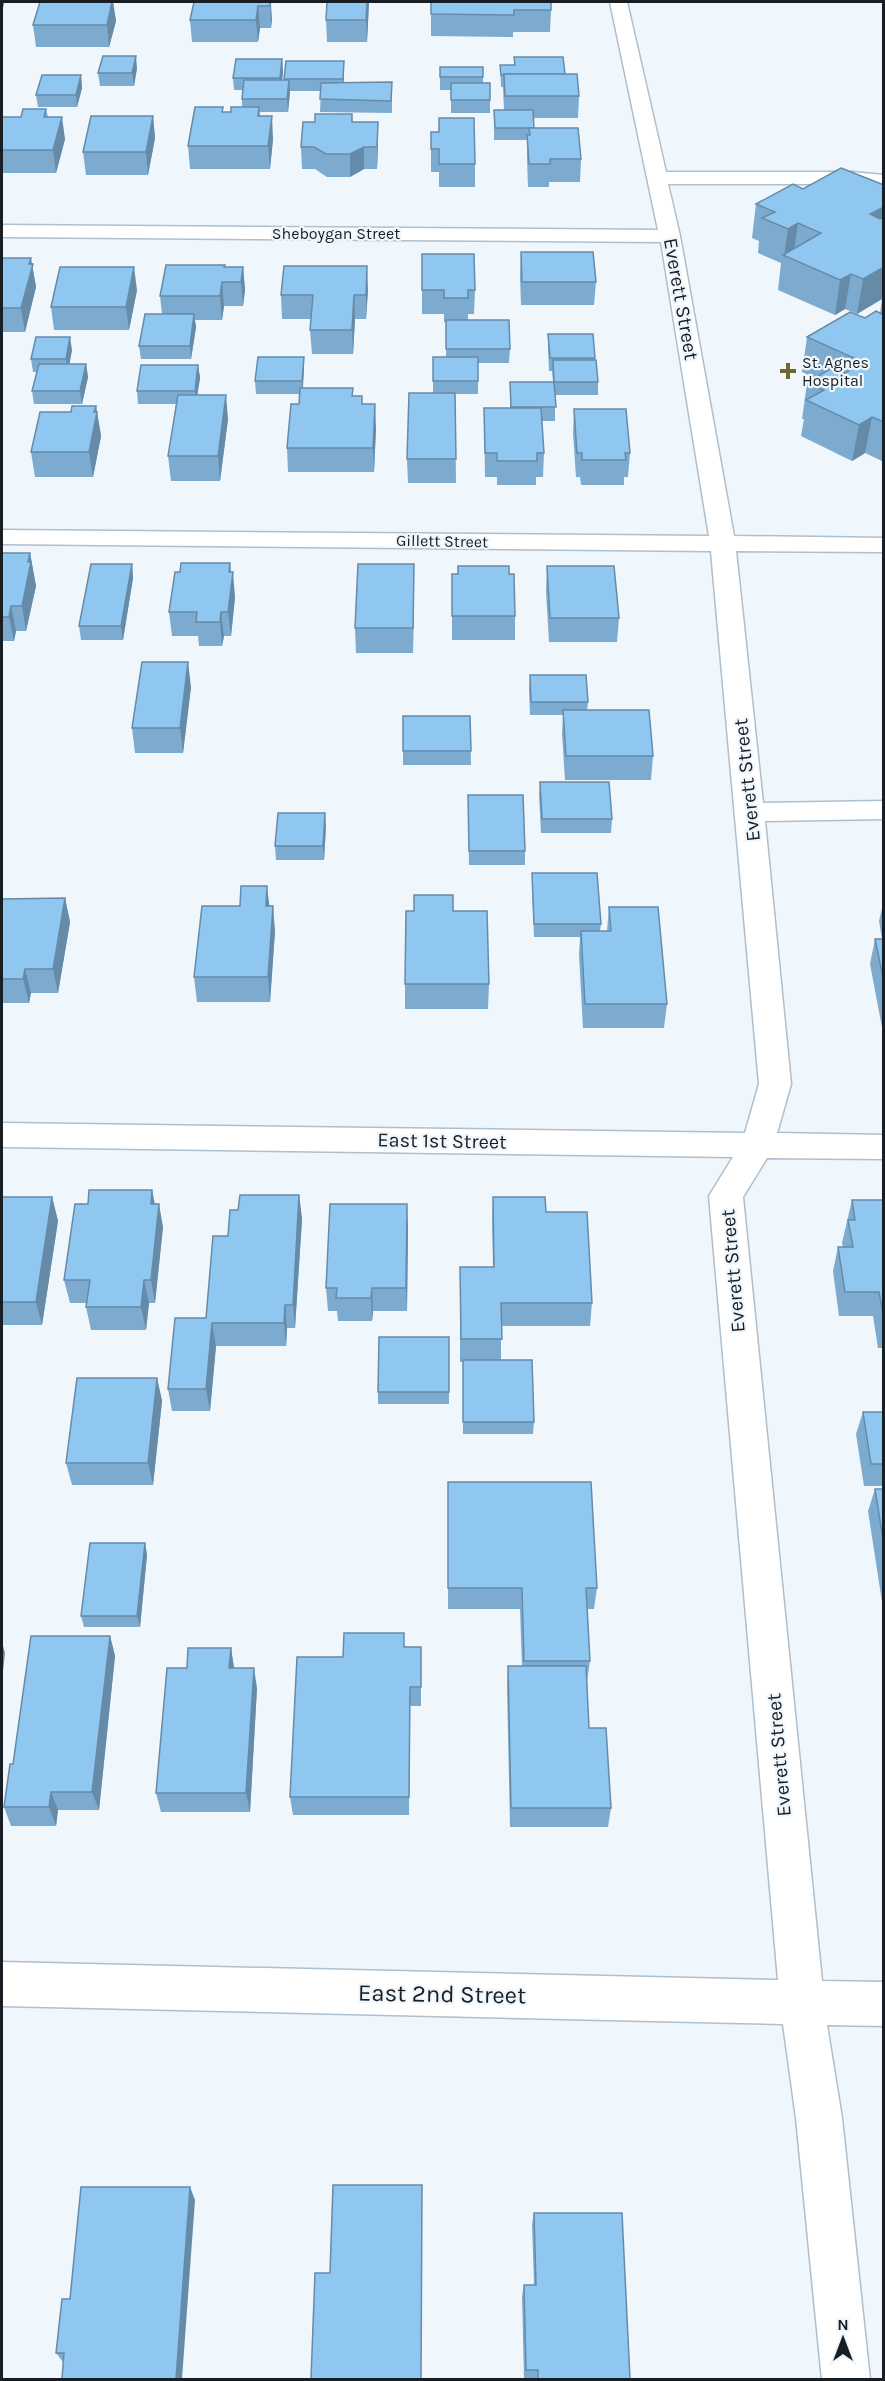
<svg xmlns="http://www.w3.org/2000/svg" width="885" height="2381" font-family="Karla,sans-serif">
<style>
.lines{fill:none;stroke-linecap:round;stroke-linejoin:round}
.minor-casing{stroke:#aebfcd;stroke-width:3}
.minor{fill:#fff;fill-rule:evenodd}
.wall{fill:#7cabcf}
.shaded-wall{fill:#658ba9}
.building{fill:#90c7f1;stroke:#658ba9;stroke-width:1.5}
.poi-dot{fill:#726532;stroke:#eff6fc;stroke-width:2}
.labels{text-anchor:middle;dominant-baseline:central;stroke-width:4.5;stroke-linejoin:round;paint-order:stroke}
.far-street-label{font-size:16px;fill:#181e23;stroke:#eff6fc}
.far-poi-label{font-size:16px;fill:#181e23;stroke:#eff6fc;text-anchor:start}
.street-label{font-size:20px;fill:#181e23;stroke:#eff6fc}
.near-street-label{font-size:24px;fill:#181e23;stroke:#eff6fc}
</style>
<rect width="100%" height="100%" fill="#eff6fc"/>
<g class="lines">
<defs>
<polygon id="minor" points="610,2 627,2 666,172 852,172 884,175 884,187 852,184 668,184 680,236 734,536 884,538 884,552 736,551 763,803 884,801 884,819 765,821 791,1084 777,1133 884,1135 884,1159 767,1158 743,1197 822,1981 884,1982 884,2026 827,2025 842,2118 870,2380 822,2380 796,2118 783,2024 2,2006 2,1962 778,1980 709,1196 733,1157 2,1147 2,1123 745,1133 759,1084 711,551 2,544 2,530 709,536 661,242 2,237 2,225 658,230"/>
</defs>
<use href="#minor" class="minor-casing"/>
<use href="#minor" class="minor"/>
</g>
<g class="wall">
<polygon points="40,2 113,2 116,21 109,47 36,47 33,25"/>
<polygon points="271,2 272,19 271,28 260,28 258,42 192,42 190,20"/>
<polygon points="369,2 367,42 327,42 326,20"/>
<polygon points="431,2 551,10 550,32 513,32 513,37 431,36"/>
<polygon points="514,57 565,74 579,96 578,118 534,118 534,128 581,159 580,182 549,182 549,187 528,187 527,158 527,140 494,140 494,110 504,110 503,87 501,87 500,65 514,65"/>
<polygon points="282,59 283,72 282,80 284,80 286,61 344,61 344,83 392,82 392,113 320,112 321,91 290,91 288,112 260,112 260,116 273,139 270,169 190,169 188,146 231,112 242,107 242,99 243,90 234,90 233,78"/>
<polygon points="440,67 483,67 483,83 490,100 490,113 451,113 451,90 440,90"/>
<polygon points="137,68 134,86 100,86 98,73"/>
<polygon points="81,75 82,88 77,107 38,107 36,95"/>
<polygon points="46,109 48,117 65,139 56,173 2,173 2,117 21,117"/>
<polygon points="153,116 155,138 148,175 86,175 83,152"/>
<polygon points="352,122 378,145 377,169 364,169 350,177 327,177 315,169 302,169 301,147"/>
<polygon points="431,132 475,164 475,187 439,187 439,172 431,172"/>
<polygon points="884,185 884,462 865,453 852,461 801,436 804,419 802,419 807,383 815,378 802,372 807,337 880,313 882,299 857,314 845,309 835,315 778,290 781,263 758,253 759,241 752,238 756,204 803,189"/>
<polygon points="521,252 596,282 594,305 521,305 520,276"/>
<polygon points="2,258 32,264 36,287 25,332 2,332"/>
<polygon points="225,267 243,267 245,290 243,306 224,306 222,320 195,320 196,327 191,359 141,359 139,346 162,314 160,296"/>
<polygon points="137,290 129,330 54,330 51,307"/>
<polygon points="368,290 366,319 355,319 353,354 312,354 310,330 311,319 282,319 281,295"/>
<polygon points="422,290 475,290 474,314 468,314 468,320 510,349 509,363 478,363 478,394 455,394 456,483 408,483 407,459 433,393 433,357 446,357 446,322 444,322 444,314 422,314"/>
<polygon points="548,334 593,334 595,360 598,382 598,395 555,395 555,421 542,421 544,453 543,477 536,477 536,485 497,485 497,477 485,477 484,408 510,408 510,382 553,382 552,371 549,371 548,347"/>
<polygon points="72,350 69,364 86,364 88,377 82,404 34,404 32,391 37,372 33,372 31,359"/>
<polygon points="198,365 200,378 197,395 228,419 220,481 171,481 168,456 176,404 138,404 137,391"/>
<polygon points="304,370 303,388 353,388 353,396 363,404 376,428 374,472 288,472 287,448 299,404 300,394 256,394 255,381"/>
<polygon points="96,406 101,436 93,477 35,477 31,452 71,412"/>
<polygon points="574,409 630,453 628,477 624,477 624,485 581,485 580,477 576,477 573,433"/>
<polygon points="2,553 30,553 36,586 26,631 16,631 14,641 2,641"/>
<polygon points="132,564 133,578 123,640 81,640 79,626"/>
<polygon points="414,564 413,653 356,653 355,628"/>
<polygon points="547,566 619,618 617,642 549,642 546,591"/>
<polygon points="231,572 235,597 231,636 224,636 222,646 199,646 198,636 172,636 169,612"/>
<polygon points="452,574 509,574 515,616 515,640 452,640"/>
<polygon points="530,675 588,702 587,710 653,756 651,780 565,780 562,734 563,715 530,715 529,689"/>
<polygon points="191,687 183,753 135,753 132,728"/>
<polygon points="470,716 471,765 403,765 403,751"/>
<polygon points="540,782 612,819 611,833 541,833 539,795"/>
<polygon points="468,795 525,851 525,865 469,865"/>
<polygon points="326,826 324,860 276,860 275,846"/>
<polygon points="532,873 601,924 600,931 607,931 609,907 667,1004 664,1028 583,1028 579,955 580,937 534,937 532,886"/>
<polygon points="65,898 70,922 58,993 31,993 29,1003 2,1003 2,899"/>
<polygon points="884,900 884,1038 870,964 875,939 882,939 879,921"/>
<polygon points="269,906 275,931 270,1002 197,1002 194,977"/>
<polygon points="414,911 453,911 489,984 488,1009 405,1009 405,984"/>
<polygon points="152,1190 155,1204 163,1227 155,1303 149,1303 146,1330 91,1330 86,1307 87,1303 70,1303 64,1280 88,1204"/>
<polygon points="299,1195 302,1219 295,1328 287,1328 286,1346 216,1346 210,1411 172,1411 168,1389 206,1318 228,1236 238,1210"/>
<polygon points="2,1197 52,1197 58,1221 42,1325 2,1325"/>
<polygon points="493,1197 546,1212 592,1303 590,1326 501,1326 501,1360 534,1422 533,1434 463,1434 463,1362 460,1362 460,1290 493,1267 492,1221"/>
<polygon points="852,1200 884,1200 884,1348 878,1348 873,1316 839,1316 833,1271 838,1247 843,1247 842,1243"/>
<polygon points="408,1227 407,1311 373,1311 372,1321 338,1321 337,1311 328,1311 326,1288"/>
<polygon points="449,1337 449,1404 378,1404 378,1392"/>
<polygon points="157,1378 162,1401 153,1485 72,1485 66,1463"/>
<polygon points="863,1412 884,1412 884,1486 864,1486 856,1434"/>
<polygon points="448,1482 597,1588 594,1609 587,1609 590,1661 587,1681 589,1728 611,1808 608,1827 510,1827 507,1686 508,1666 522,1666 520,1609 448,1609"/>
<polygon points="875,1489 884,1489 884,1602 882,1602 868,1511"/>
<polygon points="145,1543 147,1555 140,1627 84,1627 81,1616"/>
<polygon points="110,1636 115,1656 99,1810 58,1810 56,1826 11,1826 4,1807 13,1764"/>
<polygon points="405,1647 421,1647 421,1706 410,1706 409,1815 293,1815 290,1797 343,1657"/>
<polygon points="231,1648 234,1668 257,1688 250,1812 161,1812 156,1793 187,1668"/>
<polygon points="195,2200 63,2362 56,2353 70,2299"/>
<polygon points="534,2213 630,2379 524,2379 522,2297 524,2285 534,2285 532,2225"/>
</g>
<g class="shaded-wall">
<polygon points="2,2 4,2 4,4 2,13"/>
<polygon points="112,2 113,2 116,21 109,47 107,25"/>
<polygon points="270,2 272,19 271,28 270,6"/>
<polygon points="367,2 369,2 367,42 366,20"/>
<polygon points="258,6 260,28 258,42 256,20"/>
<polygon points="136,56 137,68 134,86 132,73"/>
<polygon points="282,59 283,72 281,90 280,78"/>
<polygon points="344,61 344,73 343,91 343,79"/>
<polygon points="81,75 82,88 77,107 76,95"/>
<polygon points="289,80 290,92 288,112 287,99"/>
<polygon points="153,116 155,138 148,175 146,152"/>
<polygon points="272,116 273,139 270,169 268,146"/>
<polygon points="62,117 65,139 56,173 53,150"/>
<polygon points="378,122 378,145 377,169 377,147"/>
<polygon points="364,147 364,169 350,177 350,154"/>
<polygon points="884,193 884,238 870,214"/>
<polygon points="798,223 793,258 784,256 788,229"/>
<polygon points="31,258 36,287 25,332 21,308"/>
<polygon points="367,266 368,290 366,319 366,295"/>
<polygon points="134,267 137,290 129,330 126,307"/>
<polygon points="243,267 245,290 243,306 241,282"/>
<polygon points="884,267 884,293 882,299 857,314 863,279"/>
<polygon points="851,274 845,309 835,315 840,280"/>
<polygon points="222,282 224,306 222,320 220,296"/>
<polygon points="354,295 355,319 353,354 352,330"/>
<polygon points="194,314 196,327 191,359 190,346"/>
<polygon points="70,337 72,350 68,372 66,359"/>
<polygon points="304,357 304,370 302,394 302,381"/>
<polygon points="86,364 88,377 82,404 80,391"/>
<polygon points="198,365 200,378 196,404 195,391"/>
<polygon points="226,395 228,419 220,481 218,456"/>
<polygon points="375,404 376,428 374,472 373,448"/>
<polygon points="96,406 101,436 93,477 89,452"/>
<polygon points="872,417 865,453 852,461 859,425"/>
<polygon points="30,553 36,586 26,631 22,606"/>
<polygon points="230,563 232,580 233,572 235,597 231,636 228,612"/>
<polygon points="132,564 133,578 123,640 121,626"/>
<polygon points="414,564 414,588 413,653 413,628"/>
<polygon points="11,606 16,631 14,641 9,617"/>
<polygon points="221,612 224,636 222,646 220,622"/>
<polygon points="188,662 191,687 183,753 180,728"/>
<polygon points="325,813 326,826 324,860 323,846"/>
<polygon points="267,886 270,911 266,906"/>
<polygon points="65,898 70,922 58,993 53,969"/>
<polygon points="273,906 275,931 270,1002 268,977"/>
<polygon points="25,969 31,993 29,1003 23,979"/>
<polygon points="152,1190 156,1214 151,1204"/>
<polygon points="299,1195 302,1219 295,1328 293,1305"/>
<polygon points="52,1197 58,1221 42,1325 36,1302"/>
<polygon points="159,1204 163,1227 155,1303 151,1280"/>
<polygon points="407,1204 408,1227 407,1311 406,1288"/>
<polygon points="144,1280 149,1303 146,1330 141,1307"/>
<polygon points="372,1288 373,1311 372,1321 371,1298"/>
<polygon points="285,1305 287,1328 286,1346 284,1323"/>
<polygon points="212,1323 216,1346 210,1411 206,1389"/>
<polygon points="157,1378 162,1401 153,1485 148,1463"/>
<polygon points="145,1543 147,1555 140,1627 137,1616"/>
<polygon points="110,1636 115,1656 99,1810 92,1792"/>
<polygon points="2,1642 5,1653 2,1680"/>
<polygon points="231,1648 234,1668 229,1668"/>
<polygon points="254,1668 257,1688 250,1812 246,1793"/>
<polygon points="51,1792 58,1810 56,1826 49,1807"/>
<polygon points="190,2187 195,2200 182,2379 176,2379"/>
</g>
<g class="building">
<polygon points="40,2 112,2 107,25 33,25"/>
<polygon points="194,2 270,2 270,6 258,6 256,20 190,20"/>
<polygon points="327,2 367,2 366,20 326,20"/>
<polygon points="431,2 551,2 551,10 514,10 514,15 431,14"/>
<polygon points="103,56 136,56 132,73 98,73"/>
<polygon points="514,57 563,57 565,74 504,74 504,75 501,75 500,65 515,65"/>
<polygon points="236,59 282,59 280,78 233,78"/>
<polygon points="286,61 344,61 343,79 284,79"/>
<rect x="440" y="67" width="43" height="10"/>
<polygon points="504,74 577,74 579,96 505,96"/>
<polygon points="42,75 81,75 76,95 36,95"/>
<polygon points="244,80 289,80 287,99 242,99"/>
<polygon points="392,82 391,101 320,99 321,83"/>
<rect x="451" y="83" width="39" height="17"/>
<polygon points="195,107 223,107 222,112 231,112 231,107 259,107 258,116 272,116 268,146 188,146"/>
<polygon points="23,109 46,109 44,117 62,117 53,150 2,150 2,117 21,117"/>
<polygon points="494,110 533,110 534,128 495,128"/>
<polygon points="315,114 352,114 352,122 378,122 377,147 364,147 350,154 326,154 314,147 301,147 303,122 315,122"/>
<polygon points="91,116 153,116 146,152 83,152"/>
<polygon points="439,118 474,118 475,164 439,164 439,149 431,149 431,132 439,132"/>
<polygon points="529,128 578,128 581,159 550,159 550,164 529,164 527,135 530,135"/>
<polygon points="841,168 884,185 883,194 884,207 870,214 880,219 884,217 884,267 863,279 851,274 840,280 783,255 821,233 798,223 788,229 762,218 775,212 756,204 793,184 803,189"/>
<polygon points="521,252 593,252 596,282 522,282"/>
<polygon points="422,254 474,254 475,290 468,290 468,298 444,298 444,290 422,290"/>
<polygon points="2,258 31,258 29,264 33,264 21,308 2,308"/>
<polygon points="166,265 225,265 224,267 243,267 241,282 222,282 220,296 160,296"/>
<polygon points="284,266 367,266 366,295 354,295 352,330 310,330 313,295 281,295"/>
<polygon points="60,267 134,267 126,307 51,307"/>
<polygon points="876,311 884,315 884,422 872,417 859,425 806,400 824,390 807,383 830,369 842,375 863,362 807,337 850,312 865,318"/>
<polygon points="145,314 194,314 190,346 139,346"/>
<polygon points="446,320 509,320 510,349 446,349"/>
<polygon points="548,334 593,334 595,358 550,358"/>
<polygon points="36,337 70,337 66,359 31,359"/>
<polygon points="258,357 304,357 302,381 255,381"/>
<rect x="433" y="357" width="45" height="24"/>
<polygon points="553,360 596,360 598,382 554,382"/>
<polygon points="39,364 86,364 80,391 32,391"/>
<polygon points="141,365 198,365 195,391 137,391"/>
<polygon points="510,382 554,382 556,407 511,407"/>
<polygon points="300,388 353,388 352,396 362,396 362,404 375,404 373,448 287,448 291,404 299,404"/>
<polygon points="409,393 455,393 456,459 407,459"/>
<polygon points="178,395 226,395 218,456 168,456"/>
<polygon points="72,406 96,406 94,412 97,412 89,452 31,452 40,412 71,412"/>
<polygon points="484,408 541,408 544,453 537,453 537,461 497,461 497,453 485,453"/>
<polygon points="574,409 626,409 630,453 625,453 626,460 582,460 582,453 577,453"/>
<polygon points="2,553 30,553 28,562 31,562 22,606 11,606 9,617 2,617"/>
<polygon points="181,563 230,563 229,572 233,572 228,612 221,612 220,622 196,622 197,612 169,612 175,572 180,572"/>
<polygon points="91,564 132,564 121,626 79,626"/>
<polygon points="358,564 414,564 413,628 355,628"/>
<polygon points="458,566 509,566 509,574 514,574 515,616 452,616 452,574 458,574"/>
<polygon points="547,566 614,566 619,618 550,618"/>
<polygon points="142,662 188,662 180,728 132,728"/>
<polygon points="530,675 586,675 588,702 531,702"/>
<polygon points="563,710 649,710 653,756 566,756"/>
<polygon points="403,716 470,716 471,751 403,751"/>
<polygon points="540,782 609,782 612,819 542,819"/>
<polygon points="468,795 523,795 525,851 469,851"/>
<polygon points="278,813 325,813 323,846 275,846"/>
<polygon points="532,873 597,873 601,924 534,924"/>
<polygon points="241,886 267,886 266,906 273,906 268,977 194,977 202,906 240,906"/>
<polygon points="414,895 453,895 453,911 487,911 489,984 405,984 406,911 414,911"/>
<polygon points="65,898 53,969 25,969 23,979 2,979 2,899"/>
<polygon points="609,907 658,907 667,1004 585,1004 581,931 611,931"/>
<polygon points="875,939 884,939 884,982"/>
<polygon points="89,1190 152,1190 151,1204 159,1204 151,1280 144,1280 141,1307 86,1307 90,1280 64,1280 75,1204 88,1204"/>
<polygon points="240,1195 299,1195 293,1305 285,1305 284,1323 212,1323 206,1389 168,1389 175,1318 206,1318 213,1236 228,1236 230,1210 238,1210"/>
<polygon points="2,1197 52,1197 36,1302 2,1302"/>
<polygon points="493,1197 545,1197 546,1212 587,1212 592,1303 501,1303 502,1339 461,1339 460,1267 494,1267"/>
<polygon points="852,1200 884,1200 884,1318 879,1292 845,1292 838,1247 853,1247 848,1220 855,1220"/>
<polygon points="330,1204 407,1204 406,1288 372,1288 371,1298 336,1298 337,1288 326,1288"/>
<polygon points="379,1337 449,1337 449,1392 378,1392"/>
<polygon points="463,1360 532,1360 534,1422 463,1422"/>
<polygon points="77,1378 157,1378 148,1463 66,1463"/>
<polygon points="863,1412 884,1412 884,1464 871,1464"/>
<polygon points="448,1482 591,1482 597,1588 586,1588 590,1661 524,1661 522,1588 448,1588"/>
<polygon points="875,1489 884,1489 884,1545"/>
<polygon points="90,1543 145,1543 137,1616 81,1616"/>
<polygon points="344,1633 404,1633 404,1647 421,1647 421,1687 410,1687 409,1797 290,1797 297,1657 343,1657"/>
<polygon points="31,1636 110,1636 92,1792 51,1792 49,1807 4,1807 10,1764 13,1764"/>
<polygon points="188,1648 231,1648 229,1668 254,1668 246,1793 156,1793 167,1668 187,1668"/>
<polygon points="508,1666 586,1666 589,1728 606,1728 611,1808 511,1808"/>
<polygon points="333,2185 422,2185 421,2379 311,2379 315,2273 330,2273"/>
<polygon points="81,2187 190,2187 176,2379 62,2379 64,2353 56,2353 62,2299 70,2299"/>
<polygon points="534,2213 622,2213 630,2379 538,2379 538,2370 526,2370 524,2285 536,2285"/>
</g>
<path class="poi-dot" d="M785 362h6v6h6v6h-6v6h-6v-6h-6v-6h6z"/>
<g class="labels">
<g class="far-street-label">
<text x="336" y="233">Sheboygan Street</text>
<text transform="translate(442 541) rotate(1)">Gillett Street</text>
</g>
<g class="far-poi-label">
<text x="802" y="362">St. Agnes<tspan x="802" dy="18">Hospital</tspan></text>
</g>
<g class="street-label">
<text transform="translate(681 299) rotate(80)">Everett Street</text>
<text transform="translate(747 780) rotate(-96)">Everett Street</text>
<text transform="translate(442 1141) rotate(1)">East 1st Street</text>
<text transform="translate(733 1271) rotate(-95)">Everett Street</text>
<text transform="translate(779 1755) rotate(-95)">Everett Street</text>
</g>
<g class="near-street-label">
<text transform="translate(442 1994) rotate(1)">East 2nd Street</text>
</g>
</g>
<rect width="885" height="2381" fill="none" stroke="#181e23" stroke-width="6"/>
<g transform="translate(843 2339)" stroke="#eff6fc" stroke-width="4.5" paint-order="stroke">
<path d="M0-4.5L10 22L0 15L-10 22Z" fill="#181e23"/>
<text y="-9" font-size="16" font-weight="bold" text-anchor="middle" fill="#181e23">N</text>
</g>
</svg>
